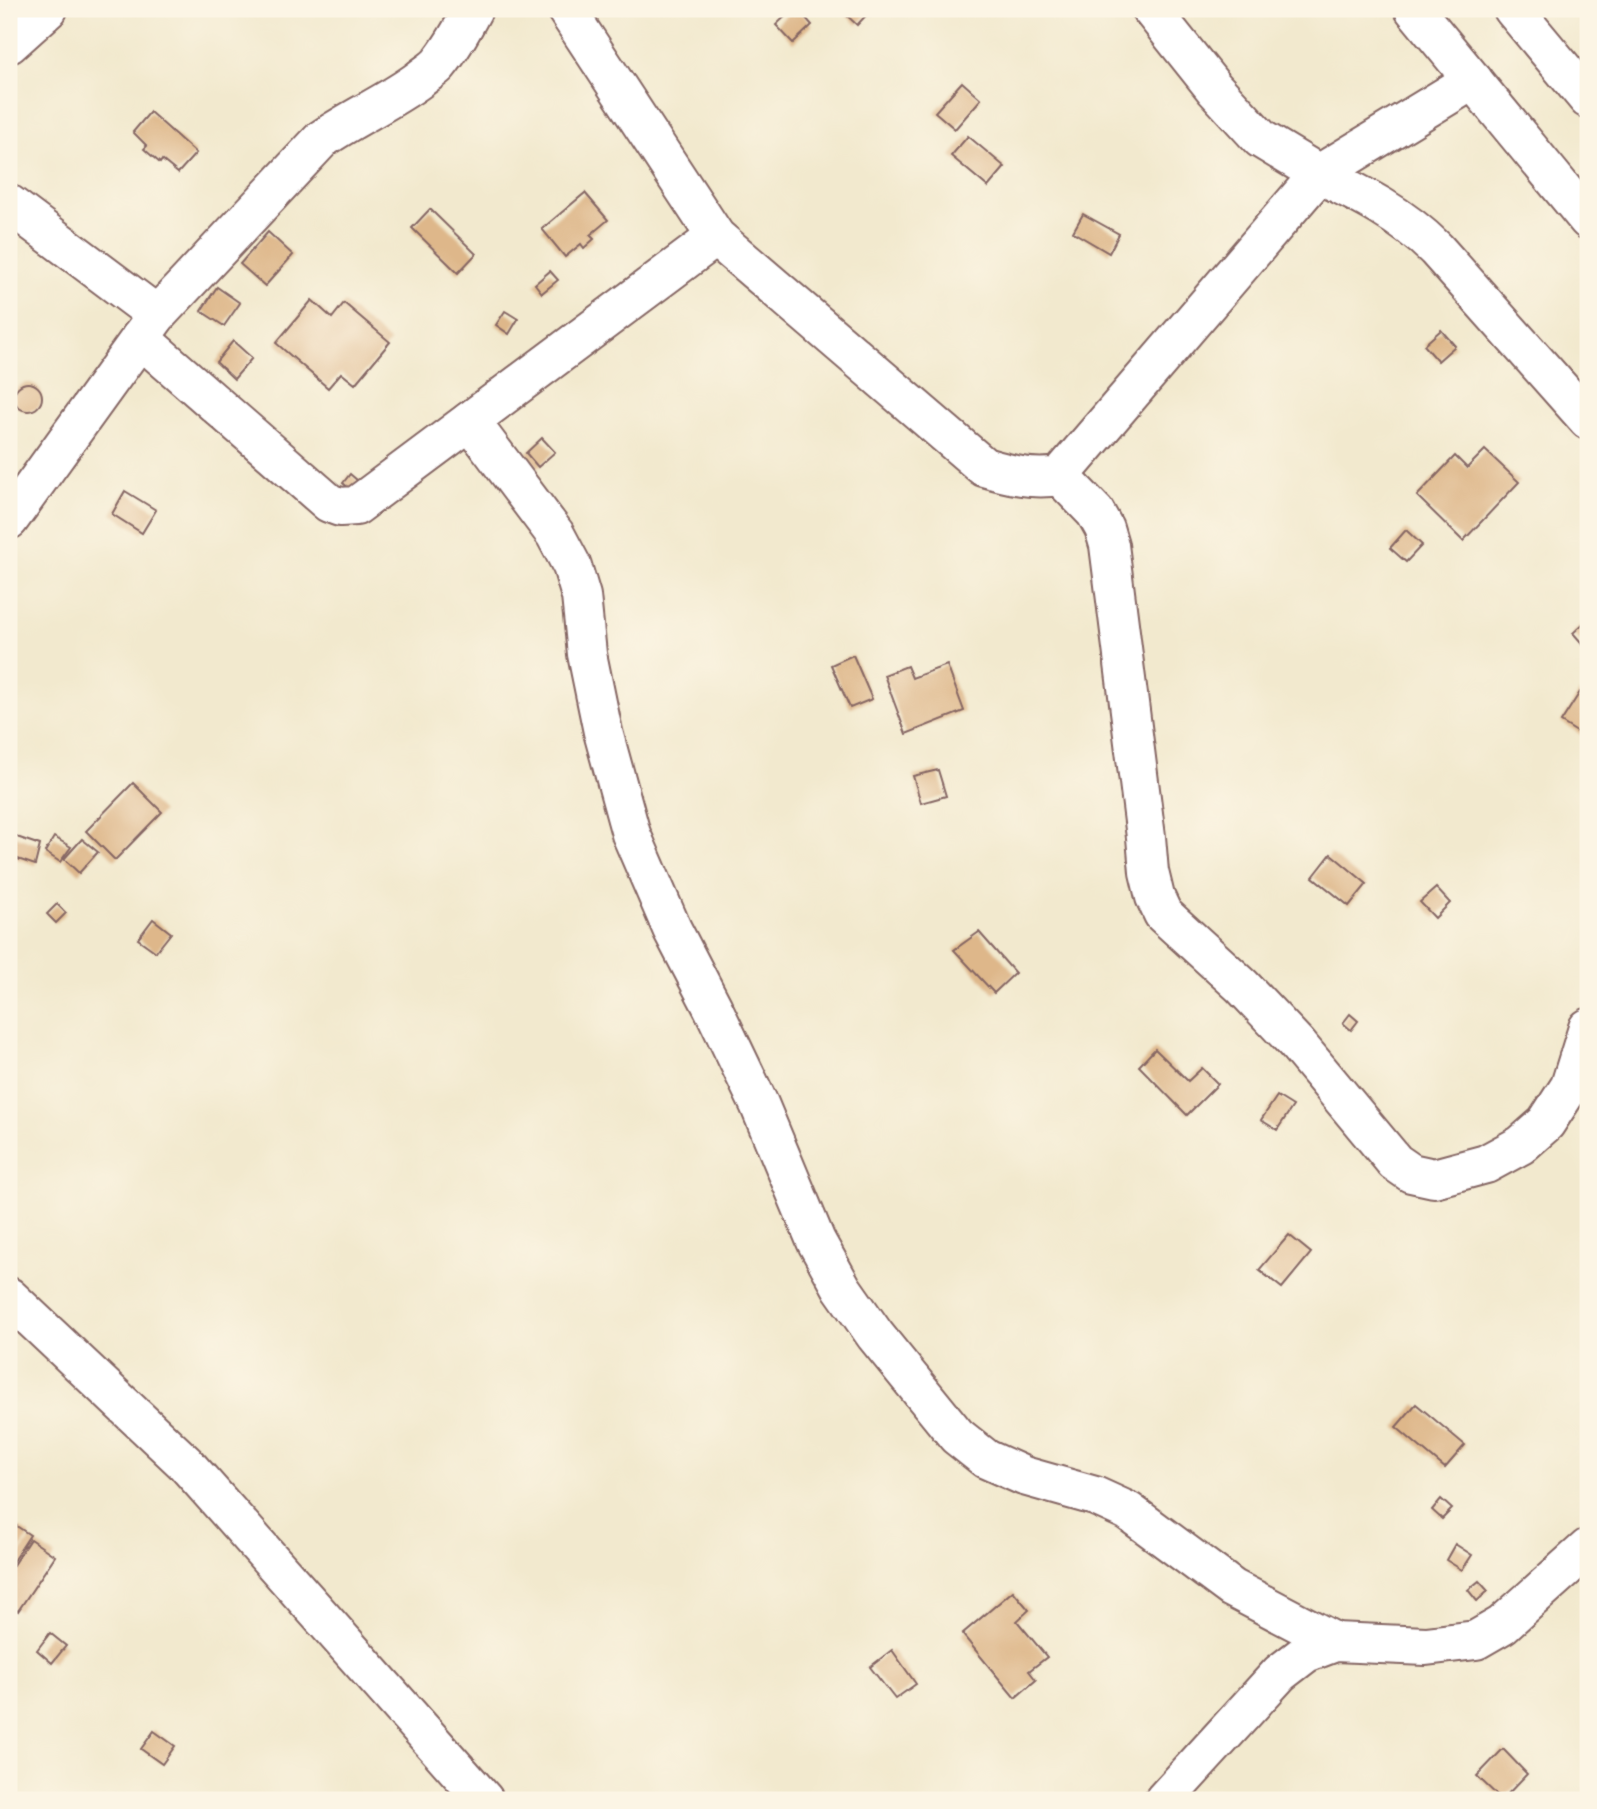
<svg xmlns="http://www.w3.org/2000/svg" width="1597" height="1809" font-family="'IM FELL Great Primer',serif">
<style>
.building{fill:#deb78a}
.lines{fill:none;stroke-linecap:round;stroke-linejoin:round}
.minor-casing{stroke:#856664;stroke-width:42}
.secondary-casing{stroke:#856664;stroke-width:42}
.minor{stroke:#fff;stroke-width:38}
.secondary{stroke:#fff;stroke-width:38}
</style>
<rect width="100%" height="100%" fill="#fcf5e5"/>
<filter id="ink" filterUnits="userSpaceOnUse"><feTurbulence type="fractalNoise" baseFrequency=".0143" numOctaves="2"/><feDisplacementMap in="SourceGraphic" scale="14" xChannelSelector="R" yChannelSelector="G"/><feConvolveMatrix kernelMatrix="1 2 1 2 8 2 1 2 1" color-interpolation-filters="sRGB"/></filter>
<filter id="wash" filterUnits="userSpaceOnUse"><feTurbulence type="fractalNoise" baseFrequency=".00686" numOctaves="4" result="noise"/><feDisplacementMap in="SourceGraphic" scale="28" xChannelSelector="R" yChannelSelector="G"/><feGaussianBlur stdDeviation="1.57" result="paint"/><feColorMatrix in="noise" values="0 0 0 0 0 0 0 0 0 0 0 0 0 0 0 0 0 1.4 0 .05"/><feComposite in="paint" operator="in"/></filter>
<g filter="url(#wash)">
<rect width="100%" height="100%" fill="#f2e9ce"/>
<g id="blocks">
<g class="building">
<polygon points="793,9 798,9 812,25 793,43 776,25"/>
<polygon points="844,9 872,9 857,25 842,11"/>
<polygon points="962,82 981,99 955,129 935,112"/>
<polygon points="150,112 196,153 178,173 162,160 160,163 144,149 147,146 133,132"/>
<polygon points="968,136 1005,167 988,187 951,156"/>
<polygon points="585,193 608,220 590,235 594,239 584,248 581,244 565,257 542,229"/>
<polygon points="430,209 476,254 458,273 412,228"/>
<polygon points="1083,214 1119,234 1109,253 1073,232"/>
<polygon points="268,232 293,255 265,286 240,264"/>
<polygon points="550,271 558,280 542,293 535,284"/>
<polygon points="217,287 240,303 224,326 201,311"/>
<polygon points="312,300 332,318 344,303 390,342 355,384 341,373 328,388 276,343"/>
<polygon points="505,311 518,319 509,334 496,325"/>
<polygon points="1441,330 1455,346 1438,361 1424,345"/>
<polygon points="233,341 252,358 234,379 216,362"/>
<circle cx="28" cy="397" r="14"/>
<polygon points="542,438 555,452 538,467 526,453"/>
<polygon points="1485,450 1519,482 1463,541 1417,496 1455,456 1467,468"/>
<polygon points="350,474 358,481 351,490 343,483"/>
<polygon points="125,491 156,510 142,533 112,514"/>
<polygon points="1406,530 1422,545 1406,562 1390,548"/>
<polygon points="1588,619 1588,650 1573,633"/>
<polygon points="853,655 872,699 850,708 831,665"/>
<polygon points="947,665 964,711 906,734 884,675 907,666 912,678"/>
<polygon points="1580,692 1588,697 1588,739 1561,722"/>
<polygon points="938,770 946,796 921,803 913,776"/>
<polygon points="133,783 162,812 115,860 86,831"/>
<polygon points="11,835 40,845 35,865 9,856 9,841"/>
<polygon points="54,837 71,847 60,862 45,852"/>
<polygon points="82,839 98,852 79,873 64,859"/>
<polygon points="1331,854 1367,884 1349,906 1313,877"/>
<polygon points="1436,888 1450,903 1435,918 1420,902"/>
<polygon points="57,904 66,913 56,923 47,914"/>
<polygon points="153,919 171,933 156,952 138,939"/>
<polygon points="979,932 1015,973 994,993 954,950"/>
<polygon points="1350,1014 1358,1021 1351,1030 1343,1023"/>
<polygon points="1155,1049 1188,1081 1202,1068 1218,1084 1187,1115 1139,1066"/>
<polygon points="1277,1096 1293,1106 1277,1130 1261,1120"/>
<polygon points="1289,1235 1311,1253 1282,1288 1259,1270"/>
<polygon points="1416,1404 1465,1445 1445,1468 1396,1427"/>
<polygon points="1441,1499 1452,1509 1442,1519 1432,1510"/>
<polygon points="9,1521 30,1535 9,1567"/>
<polygon points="30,1539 55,1556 18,1611 9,1605 9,1571"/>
<polygon points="1455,1544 1472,1555 1462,1570 1446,1560"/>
<polygon points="1479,1581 1488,1591 1477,1601 1468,1590"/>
<polygon points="1013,1591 1029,1610 1017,1621 1047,1657 1029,1671 1036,1680 1015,1698 962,1634"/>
<polygon points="50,1633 66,1646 52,1663 37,1650"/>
<polygon points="892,1650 916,1684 895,1699 870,1667"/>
<polygon points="154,1731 175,1746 162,1764 141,1749"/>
<polygon points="1503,1749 1527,1774 1502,1800 1477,1776"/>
</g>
</g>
</g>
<g filter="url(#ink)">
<use href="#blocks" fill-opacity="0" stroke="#856664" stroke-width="2"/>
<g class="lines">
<defs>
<g id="minor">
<path d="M566 9 716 237 984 467C1011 475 1032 480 1060 476L1319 174C1362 195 1402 215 1436 249L1588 420"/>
<polyline points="1151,9 1214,88 1261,139 1319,174 1473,80"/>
<polyline points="1513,9 1588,99"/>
<polyline points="9,44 48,9"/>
<polyline points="9,204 157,315"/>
<polyline points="140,338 329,503 340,507 356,506 716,237"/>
<polyline points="470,421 555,534 572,566 581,596 587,654 603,732 631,834 672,929 713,1008 759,1104 816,1241 842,1288 875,1335 957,1436 986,1459 1024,1476 1095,1496 1128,1511 1232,1588 1335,1642"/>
<polyline points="1060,476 1095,512 1104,528 1109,545 1146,837 1149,872 1155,897 1163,914 1242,986 1297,1044 1395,1162 1411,1173 1434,1178 1486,1164 1521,1145 1546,1123 1570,1086 1588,1028"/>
<path d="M9 520 157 315 322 139C354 117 389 102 420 79 426 74 433 70 438 65 452 48 463 28 473 9"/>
<polyline points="9,1297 185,1463 484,1800"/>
<polyline points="1164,1800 1280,1673 1306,1653 1335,1642 1426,1646 1476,1640 1502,1625 1588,1548"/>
</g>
<polyline id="secondary" points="1414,9 1588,220"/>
</defs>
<use href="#minor" class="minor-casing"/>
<use href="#secondary" class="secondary-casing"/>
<use href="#minor" class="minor"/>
<use href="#secondary" class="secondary"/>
</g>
</g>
<rect width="1597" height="1809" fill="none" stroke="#fcf5e5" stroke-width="35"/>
</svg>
